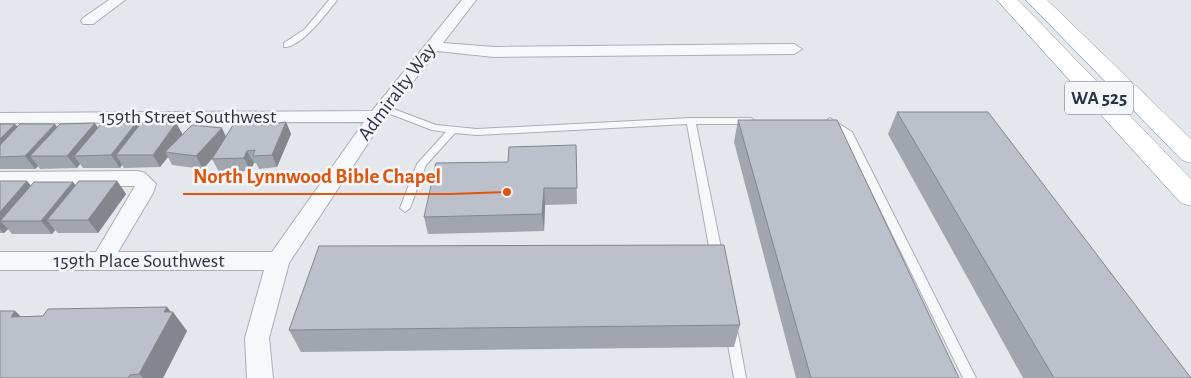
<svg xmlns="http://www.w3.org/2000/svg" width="1191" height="378" font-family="'Alegreya Sans',sans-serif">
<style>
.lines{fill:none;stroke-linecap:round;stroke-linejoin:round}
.service-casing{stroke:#a9aeb7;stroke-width:2}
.minor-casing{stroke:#a9aeb7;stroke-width:2}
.motorway-casing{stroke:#8b94a3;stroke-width:1}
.service{fill:#f7f8fa;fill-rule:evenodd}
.minor{fill:#f7f8fa;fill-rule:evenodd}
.motorway{fill:#fff;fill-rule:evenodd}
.wall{fill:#a1a5ae}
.shaded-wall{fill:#83868d}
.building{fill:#bbc0ca;stroke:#83868d}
.labels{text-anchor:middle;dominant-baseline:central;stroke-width:5;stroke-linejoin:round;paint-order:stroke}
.shield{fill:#f4f6f9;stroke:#676e7b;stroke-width:1}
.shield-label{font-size:19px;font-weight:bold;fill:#2b3445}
.street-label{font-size:20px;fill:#2b3445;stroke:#f4f6f9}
.leader{fill:none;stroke:#df570f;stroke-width:2}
.callout-dot{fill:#df570f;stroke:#f4f6f9;stroke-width:2}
.callout-label{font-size:21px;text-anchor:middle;font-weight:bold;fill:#df570f;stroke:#f4f6f9;stroke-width:5;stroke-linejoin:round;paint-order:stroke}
</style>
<rect width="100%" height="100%" fill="#e4e7ec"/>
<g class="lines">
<defs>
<g id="service">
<path d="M329 0H337C327 13 301 48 284 47V43L305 29Z"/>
<polygon points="383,105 436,125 477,129 691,118 751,118 755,121 751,124 696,124 723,258 721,261 713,261 711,258 687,124 477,135 455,133 426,165 410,208 405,212 400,208 417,164 446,132 432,130 380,110 379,108"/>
<polygon points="830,118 852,132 976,378 963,378 843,134 826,121"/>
<polygon points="732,329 736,330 738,334 746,378 734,378 726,334 728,330"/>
</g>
<g id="minor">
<polygon points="109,0 125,0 93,24 83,24 81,21 83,18"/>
<polygon points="462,0 476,0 443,43 494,47 794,44 802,49 794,54 494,57 437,51 384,119 289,263 269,338 273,378 247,378 245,338 264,270 0,270 0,252 96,252 135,186 0,186 0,172 138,171 145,173 156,184 153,193 118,252 272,252 364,122 0,123 0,113 372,111"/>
</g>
<g id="motorway">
<polygon points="997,0 1018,0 1191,179 1191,206 1181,203"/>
<polygon points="1026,0 1047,0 1191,139 1191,163 1182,160"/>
</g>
</defs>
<use href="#service" class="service-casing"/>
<use href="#minor" class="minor-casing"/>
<use href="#motorway" class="motorway-casing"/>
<use href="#service" class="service"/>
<use href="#minor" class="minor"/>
<use href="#motorway" class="motorway"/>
</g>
<g class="wall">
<polygon points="897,112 1191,378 1023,378 888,134"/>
<polygon points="264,117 267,124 286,122 291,134 277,167 259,169 256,163 254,163 250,171 219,172 212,159 213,157 203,169 172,165 168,157 160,167 124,168 122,165 120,168 83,168 80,164 77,168 40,169 38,166 35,169 0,169 0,124 15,124 18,127 98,128 138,126 176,123 182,134 226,136"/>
<polygon points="738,120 959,378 796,378 734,142"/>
<polygon points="576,145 577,204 545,205 544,231 428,234 424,217"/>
<polygon points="0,181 27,181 31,186 76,185 117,181 126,194 98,233 58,233 55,230 52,234 12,234 8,229 4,233 0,233"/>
<polygon points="167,307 187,331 163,378 0,378 15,311 21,317 43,316"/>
<polygon points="740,325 734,347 301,352 289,330"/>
</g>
<g class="shaded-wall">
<polygon points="264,117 270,130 261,125"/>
<polygon points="286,122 291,134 277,167 272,155"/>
<polygon points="95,123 103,136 74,156 80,164 77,168 67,156"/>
<polygon points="136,123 144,136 116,155 122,165 120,168 111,155"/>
<polygon points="176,123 183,135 165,152 168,157 160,167 153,155"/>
<polygon points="15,124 25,137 0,157 0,139"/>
<polygon points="55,124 64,137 30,156 38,166 35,169 25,156"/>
<polygon points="222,128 228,141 203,169 196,156"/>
<polygon points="247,151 254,163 250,171 244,158"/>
<polygon points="27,181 38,194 0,221 8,229 4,233 0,229 0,212"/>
<polygon points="117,181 126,194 98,233 88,220"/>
<polygon points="73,182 83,194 47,220 55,230 52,234 41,221"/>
<polygon points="544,188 545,205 544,231 542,214"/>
<polygon points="167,307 172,314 173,312 187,331 163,378 143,378 139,374 164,312"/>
<polygon points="15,311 35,330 11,317"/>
</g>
<g class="building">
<polygon points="897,112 988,112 1191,378 1054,378"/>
<polygon points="238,117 264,117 261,125 286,122 272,155 253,156 255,150 247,151 244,158 212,159"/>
<polygon points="738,120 837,120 959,378 811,378"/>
<polygon points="95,123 67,156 30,156 60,124"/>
<polygon points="136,123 111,155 74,156 101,124"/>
<polygon points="141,123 176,123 153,155 116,155"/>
<polygon points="0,124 15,124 0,139"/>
<polygon points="20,124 55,124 25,156 0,157 0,145"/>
<polygon points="192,125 222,128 196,156 165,152"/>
<polygon points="576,145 577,188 544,188 542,214 424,217 436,163 508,162 509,147"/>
<polygon points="0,181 27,181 0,212"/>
<polygon points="79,181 117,181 88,220 47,220"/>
<polygon points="34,182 73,182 41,221 0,221"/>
<polygon points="724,245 740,325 289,330 319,246"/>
<polygon points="167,307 164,312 173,312 139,374 130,375 128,378 0,378 0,311 15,311 11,317 43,316 48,309"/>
</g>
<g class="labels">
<rect class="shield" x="1065" y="81.5" width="68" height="33" rx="4"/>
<g class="shield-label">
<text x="1099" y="98">WA 525</text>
</g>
<g class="street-label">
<text transform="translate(397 92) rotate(-53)">Admiralty Way</text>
<text x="188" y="117">159th Street Southwest</text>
<text x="139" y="261">159th Place Southwest</text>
</g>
</g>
<path class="leader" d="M507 192L451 194H183"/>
<circle class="callout-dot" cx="507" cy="192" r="5"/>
<g class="callout-label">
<text x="317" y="183">North Lynnwood Bible Chapel</text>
</g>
</svg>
